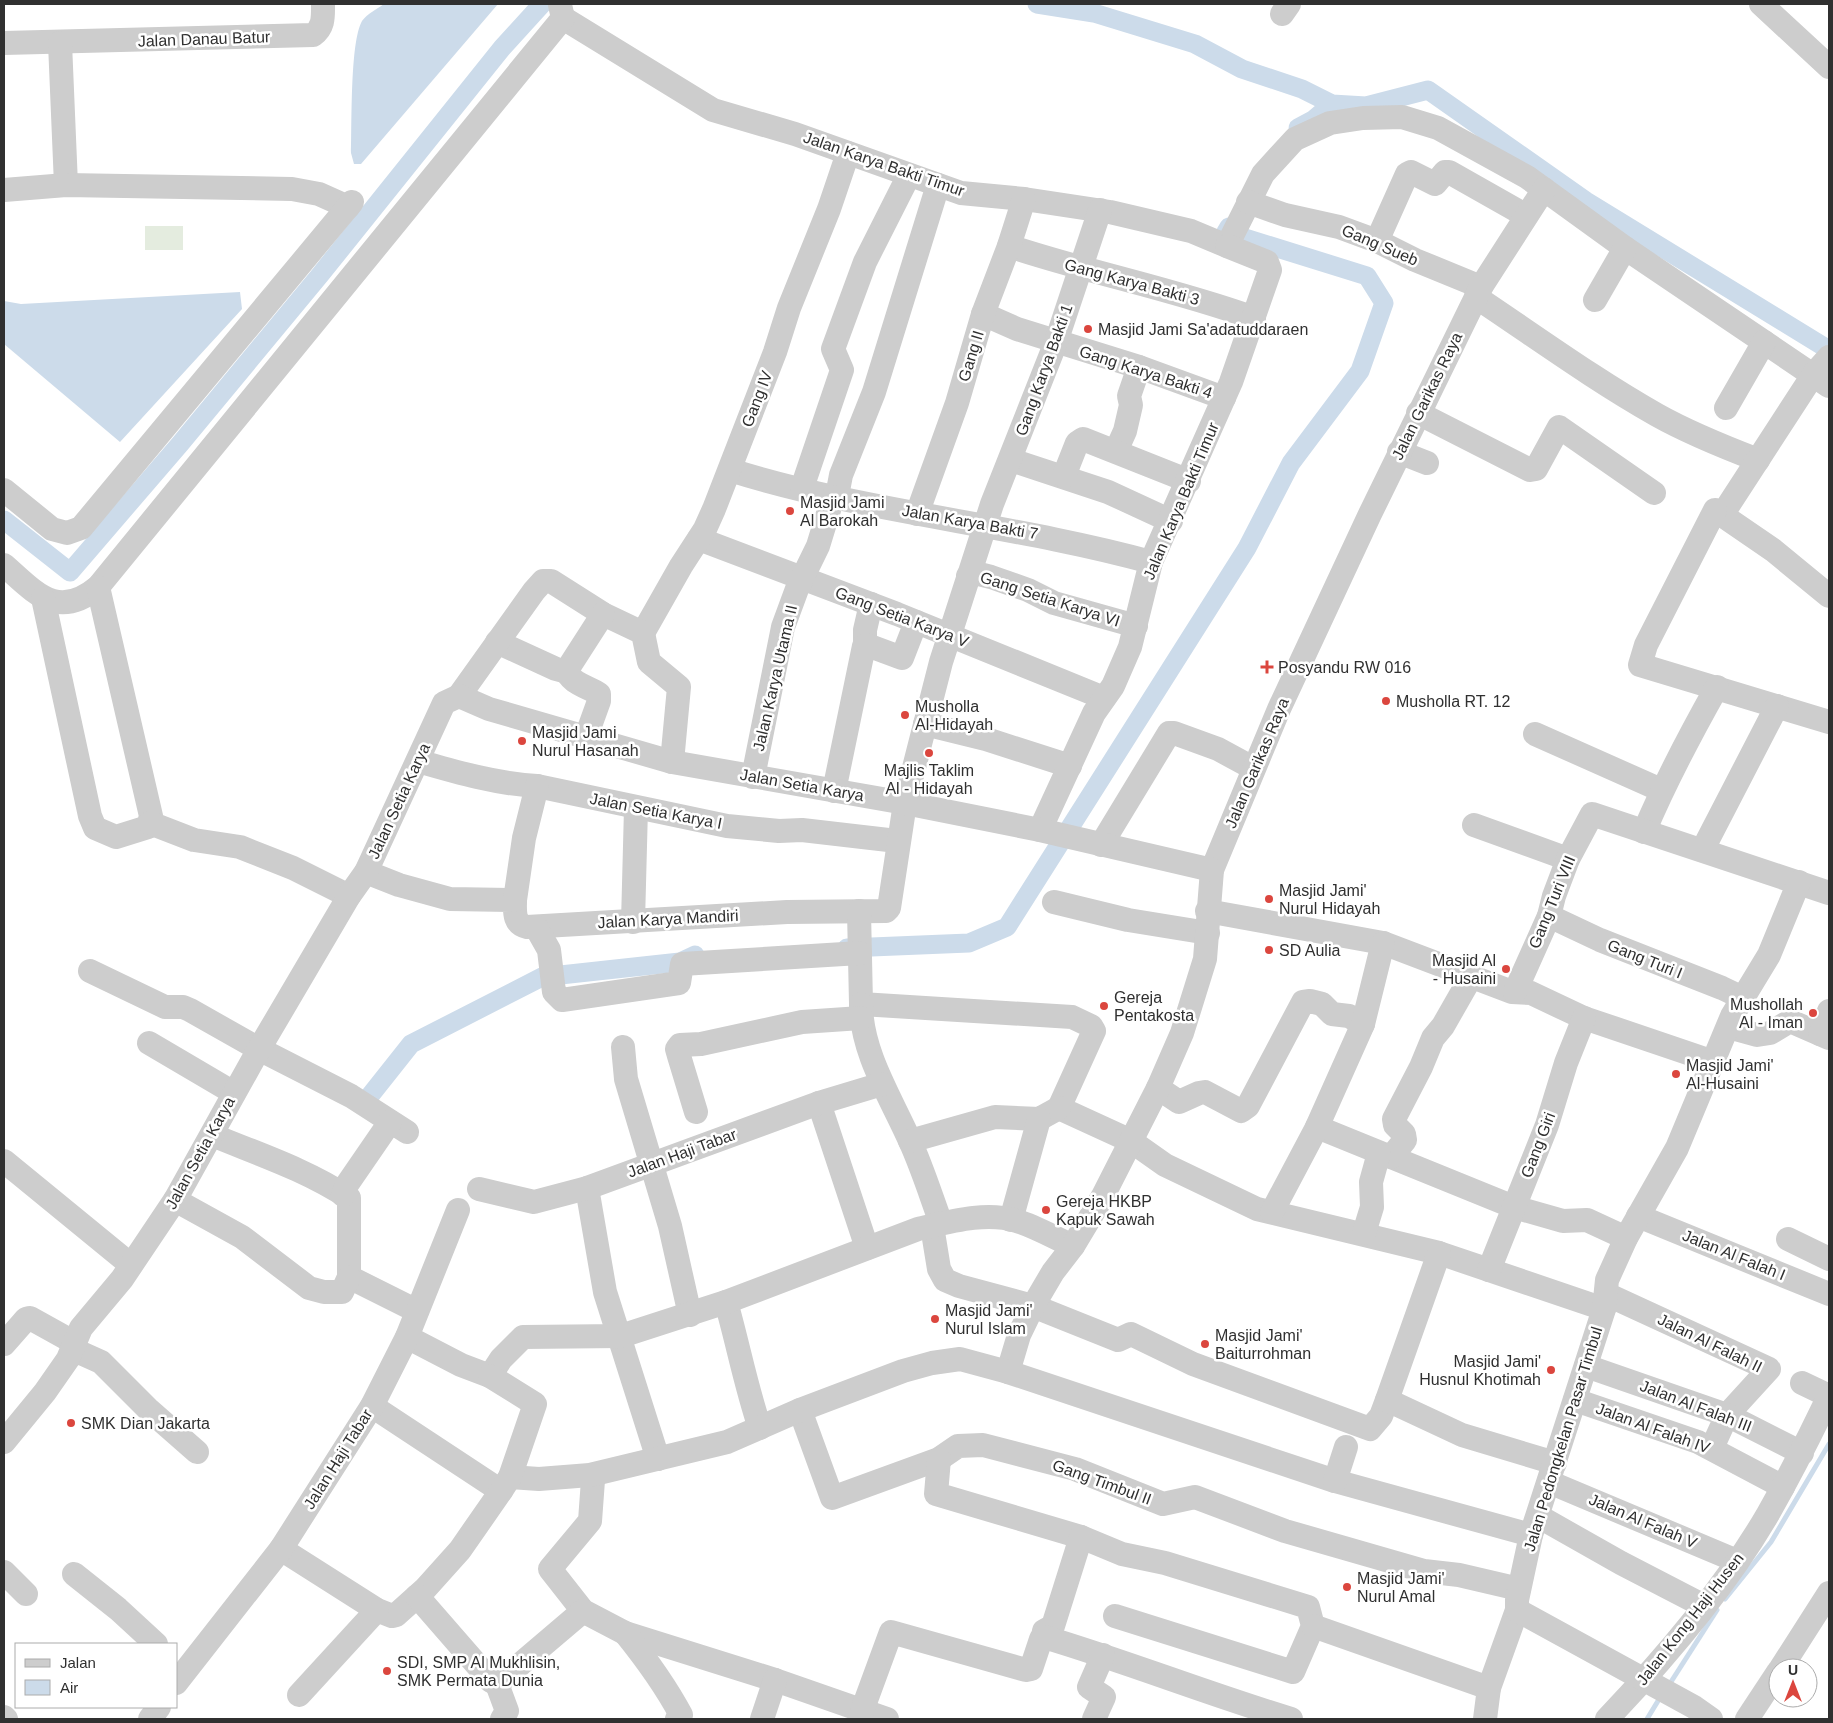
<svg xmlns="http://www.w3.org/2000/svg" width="1833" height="1723" font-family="Arial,sans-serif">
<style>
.green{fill:#e4ecdf}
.water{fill:#ccdbea}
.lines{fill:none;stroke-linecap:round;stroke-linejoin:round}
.stream{stroke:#ccdbea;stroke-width:5}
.canal{stroke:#ccdbea;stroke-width:19}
.minor{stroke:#cdcdcd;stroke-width:24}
.poi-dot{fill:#db463e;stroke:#fff;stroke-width:2}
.labels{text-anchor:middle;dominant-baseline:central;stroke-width:5;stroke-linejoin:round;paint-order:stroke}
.street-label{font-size:16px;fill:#303030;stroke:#fff}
.poi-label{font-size:16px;fill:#303030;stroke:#fff;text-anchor:start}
</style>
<rect width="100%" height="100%" fill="#fff"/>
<rect class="green" x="145" y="226" width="38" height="24"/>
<g class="water">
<path d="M384 4H498L361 164H354L351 153C352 125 350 42 362 21 367 14 377 9 384 4Z"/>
<polygon points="240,292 242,309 120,442 4,344 4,301 21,304"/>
</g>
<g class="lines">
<g class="stream">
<polyline points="1725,1599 1771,1542 1829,1444"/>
<polyline points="1669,1685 1717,1610"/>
<polyline points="1647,1719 1661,1696"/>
</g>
<g class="canal">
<polyline points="1037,4 1094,13 1195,44 1242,69 1302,89 1332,104 1366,106 1428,90 1586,201 1829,350"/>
<polyline points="1298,128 1313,120 1332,104"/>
<polyline points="4,520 70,572 180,444 320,275 502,48 542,4"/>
<polyline points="847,948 969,943 1007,927 1247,548 1291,463 1360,371 1384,303 1367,276 1226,232 1229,227"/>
<polyline points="351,1094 365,1102 411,1044 542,977 680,962 695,955"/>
</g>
<g class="minor">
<polyline points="1761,4 1829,67"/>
<polyline points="1282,14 1289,4"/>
<polyline points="563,18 713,110 795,134 961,193 1024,199 1110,212 1191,231 1227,246 1263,174 1295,139 1330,123 1363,118 1402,117 1438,128 1527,177 1625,248 1829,386"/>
<path d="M4 43 313 35C324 27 323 17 323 4"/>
<polyline points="60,43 66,185"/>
<polyline points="4,190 66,185 292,189 319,194 348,207"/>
<polyline points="1248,202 1285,215 1339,227 1377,241 1415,260 1481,287"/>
<polyline points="1377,241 1407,174 1411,172 1435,184 1445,172 1449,172 1525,215"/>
<path d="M1009 246C1090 273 1174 289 1254 318"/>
<path d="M1476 297C1536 337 1595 380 1657 415 1689 433 1724 447 1758 460"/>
<polyline points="1595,300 1625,248"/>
<polyline points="983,314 1017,329 1139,367 1224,398"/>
<polyline points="1829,357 1813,375 1722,515 1773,550 1829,596"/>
<polyline points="1726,408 1764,342"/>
<polyline points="1418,413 1530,470 1536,469 1559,427 1654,493"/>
<polyline points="1116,451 1125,431 1131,405 1129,396 1139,367"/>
<polyline points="1399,452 1427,463"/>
<polyline points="1011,460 1108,492 1171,521"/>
<path d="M730 470C867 513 1013 524 1151 562"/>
<polyline points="1064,476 1077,443 1083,439 1189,481"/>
<polyline points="802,488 842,370 833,349 865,262 909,175"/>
<polyline points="4,490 52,529 67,533 81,528 352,202"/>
<polyline points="837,496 841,475 874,392 938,185"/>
<polyline points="1715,510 1646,645 1640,665 1829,722"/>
<polyline points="917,514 957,403 983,314 1009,246 1024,199"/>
<polyline points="699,539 897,614 1104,698"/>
<path d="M4 565C35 592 57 621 98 587L563 18 560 5"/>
<polyline points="968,576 975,573 991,577 1028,590 1054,603 1136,626"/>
<polyline points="43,598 90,816 95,828 116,837 148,827 151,816 98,587"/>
<polyline points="643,633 681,566 705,529 714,509 775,352 789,308 829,209 848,153"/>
<polyline points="497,642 556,669 567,672"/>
<polyline points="865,645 865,630 871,604"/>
<polyline points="459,696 534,591 543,581 551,581 603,614 643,633 649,662 679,687 672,762"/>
<polyline points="925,724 986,739 1070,766"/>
<polyline points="1535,734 1661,790"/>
<path d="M586 737 599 701V694C589 687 569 683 567 670L603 614"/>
<path d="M418 761C456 772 497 784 537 786L727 826 779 831 802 830 897 841"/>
<polyline points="753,777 783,627 797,589 818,546 833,497"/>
<polyline points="834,791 864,646 867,645 902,658 916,622"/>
<polyline points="150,823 194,840 240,847 293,868 349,896"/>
<polyline points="1474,825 1568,859"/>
<polyline points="1040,830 1094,713 1113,686 1130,647 1151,562 1231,382 1270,270 1267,262 1227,246"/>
<path d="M1644 832C1665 782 1690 735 1717 687"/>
<polyline points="1101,845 1169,733 1174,733 1218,749 1253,768"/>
<polyline points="1703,849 1777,706"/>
<path d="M366 872 399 885 450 899 515 900C515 911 513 924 527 927L787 912 886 911 889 908 905 803 941 662 992 504 1056 342 1100 210"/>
<polyline points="515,900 524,838 537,786"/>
<polyline points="1054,902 1128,920 1208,933"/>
<polyline points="859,911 861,1004 1072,1017 1091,1026 1094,1031 1059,1108 1131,1141 1165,1165 1257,1209 1439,1253 1604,1309"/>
<polyline points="1207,911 1383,943 1512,992 1531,993 1584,1018 1714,1062"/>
<polyline points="1549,916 1600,940 1722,988 1743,998"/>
<polyline points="633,922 636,808"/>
<polyline points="536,927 549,950 554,992 562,1000 679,983 682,964 860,953"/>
<polyline points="90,971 165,1007 183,1007 190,1010 259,1049 351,1096 407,1132"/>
<polyline points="1515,992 1549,916 1554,896 1568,859 1592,814 1829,893"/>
<path d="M861 1004C861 1052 891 1098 910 1141 922 1167 931 1196 941 1223"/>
<polyline points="1728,1027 1757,1035 1770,1033 1790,1021 1829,1038"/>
<polyline points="1820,1034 1829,1011"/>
<polyline points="149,1043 234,1093"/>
<polyline points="623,1047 626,1079 670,1226 690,1315"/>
<polyline points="1158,1088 1179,1102 1199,1093 1205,1092 1241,1111 1248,1106 1303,1002 1310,1001 1322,1004 1332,1014 1349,1016 1363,1024"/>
<polyline points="819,1103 867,1248"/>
<polyline points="696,1112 679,1056 677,1049 680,1045 701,1044 802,1022 861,1018"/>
<polyline points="1317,1127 1514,1207 1563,1221 1587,1220 1626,1238"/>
<path d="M212 1135C258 1154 307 1170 349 1198V1277L417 1311"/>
<polyline points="910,1141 995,1117 1039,1119 1059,1108"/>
<polyline points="1391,1157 1405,1140 1404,1134 1395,1125 1394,1119 1421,1067 1433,1038 1443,1026 1471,977"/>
<polyline points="4,1161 131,1265"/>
<polyline points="587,1188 605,1292 658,1459"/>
<polyline points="479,1189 534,1202 587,1188 819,1103 882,1084"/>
<polyline points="343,1195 346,1186 390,1122"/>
<polyline points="175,1200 242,1237 309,1288 324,1292 342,1292 349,1277"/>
<polyline points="1272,1212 1317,1127 1363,1024 1383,943"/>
<polyline points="1638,1216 1829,1294"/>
<polyline points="1011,1220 1039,1119"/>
<polyline points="932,1226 939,1269 945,1280 959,1286 1033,1306 1118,1340 1131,1334 1193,1364 1370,1429 1381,1416 1387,1400 1439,1253"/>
<polyline points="1364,1233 1372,1207 1371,1182 1379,1153"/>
<polyline points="1788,1239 1829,1259"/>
<polyline points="1489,1270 1547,1125 1566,1063 1584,1018"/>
<polyline points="1606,1294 1769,1369 1727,1415 1712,1448"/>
<path d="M726 1302C738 1344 746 1387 760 1428"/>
<path d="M407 1337 461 1365 490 1376 501 1359 523 1337 621 1336 726 1302 918 1229C949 1222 986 1211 1017 1221 1036 1227 1055 1238 1073 1246"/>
<polyline points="4,1344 26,1319 30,1318 75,1343"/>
<polyline points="72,1349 101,1362 148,1409 197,1452"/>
<polyline points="1586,1366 1727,1415 1802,1453"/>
<polyline points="1008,1372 1019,1335 1033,1306 1053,1272 1073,1246 1103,1196 1158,1088 1182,1033 1205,959 1212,870 1279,709 1370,514 1481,287 1544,189"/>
<polyline points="1802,1383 1829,1396"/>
<polyline points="1387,1400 1462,1435 1555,1463"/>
<polyline points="1575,1400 1698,1442 1783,1487"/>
<polyline points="372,1406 501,1491"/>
<polyline points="800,1410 832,1498 939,1459 958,1446 983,1445 1075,1469 1163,1504 1195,1497 1285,1531 1424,1571 1459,1575 1519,1589"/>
<polyline points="4,1442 45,1392 68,1359 81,1328 122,1279 175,1200 259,1049 349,896 366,872 444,703 459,696 489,709 672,762 905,803 1040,830 1212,870"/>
<polyline points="939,1459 936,1494 1081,1537 1122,1554 1165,1563 1308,1607 1313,1626 1293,1672 1115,1616"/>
<polyline points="590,1475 593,1480 590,1521 550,1569 583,1611 625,1633 775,1680 887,1719"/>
<polyline points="510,1477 539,1479 590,1475 727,1442 800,1410 903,1371 932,1363 960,1359 1008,1372 1335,1481 1531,1535"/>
<polyline points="1335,1481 1346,1447"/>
<polyline points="1549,1482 1737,1561"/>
<polyline points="1538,1516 1621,1563 1704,1606"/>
<polyline points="281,1549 377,1610 392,1616 396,1615 425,1589 460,1550 501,1491 510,1477 535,1404 490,1376"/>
<polyline points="4,1572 26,1594"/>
<polyline points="74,1574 118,1609 156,1644"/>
<polyline points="417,1596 491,1681 497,1684"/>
<polyline points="1313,1626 1489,1688"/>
<path d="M625 1633C646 1659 665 1685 681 1715L677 1719"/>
<polyline points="1043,1637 1044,1631 1053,1626 1081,1537"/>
<polyline points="1781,1668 1829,1593"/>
<polyline points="176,1683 281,1549 372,1406 407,1337 458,1210"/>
<polyline points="299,1695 377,1610"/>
<path d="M862 1711 891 1632 1026 1670 1031 1669 1041 1639 1044 1637C1128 1662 1208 1694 1291 1719"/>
<polyline points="4,1717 6,1719"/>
<polyline points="150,1719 159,1707"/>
<polyline points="502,1719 507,1711 497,1684 583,1611"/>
<polyline points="762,1719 775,1680"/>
<polyline points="1094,1719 1104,1697 1089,1687 1103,1655"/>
<polyline points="1485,1719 1489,1688 1517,1610"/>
<path d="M1607 1719C1666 1657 1725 1588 1768 1514 1790 1475 1810 1436 1829 1396"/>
<polyline points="1711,1719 1694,1707 1517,1610 1517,1600 1531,1535 1604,1309 1607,1280 1626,1238 1677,1148 1732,1016 1769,955 1799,882"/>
<polyline points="1747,1719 1778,1672"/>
</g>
</g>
<g class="poi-dot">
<circle cx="1088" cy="329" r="5"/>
<circle cx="790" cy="511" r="5"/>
<path d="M1264.5 659.5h5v5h5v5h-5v5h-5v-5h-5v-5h5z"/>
<circle cx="1386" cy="701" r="5"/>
<circle cx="905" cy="715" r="5"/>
<circle cx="522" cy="741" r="5"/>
<circle cx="929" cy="753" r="5"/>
<circle cx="1269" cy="899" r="5"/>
<circle cx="1269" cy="950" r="5"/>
<circle cx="1506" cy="969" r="5"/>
<circle cx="1104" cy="1006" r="5"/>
<circle cx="1813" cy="1013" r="5"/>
<circle cx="1676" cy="1074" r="5"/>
<circle cx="1046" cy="1210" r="5"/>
<circle cx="935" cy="1319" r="5"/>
<circle cx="1205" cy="1344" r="5"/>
<circle cx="1551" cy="1370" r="5"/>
<circle cx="71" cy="1423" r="5"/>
<circle cx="1347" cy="1587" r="5"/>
<circle cx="387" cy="1671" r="5"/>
</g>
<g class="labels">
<g class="street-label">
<text transform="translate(204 39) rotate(-2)">Jalan Danau Batur</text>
<text transform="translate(884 164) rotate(19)">Jalan Karya Bakti Timur</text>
<text transform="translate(1380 245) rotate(23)">Gang Sueb</text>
<text transform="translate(1132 282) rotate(15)">Gang Karya Bakti 3</text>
<text transform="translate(971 356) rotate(-73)">Gang II</text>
<text transform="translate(1044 370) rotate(-70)">Gang Karya Bakti 1</text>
<text transform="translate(1146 372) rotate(18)">Gang Karya Bakti 4</text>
<text transform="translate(1427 396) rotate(-64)">Jalan Garikas Raya</text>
<text transform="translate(757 399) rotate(-69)">Gang IV</text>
<text transform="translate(1181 501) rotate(-67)">Jalan Karya Bakti Timur</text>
<text transform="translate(970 522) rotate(10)">Jalan Karya Bakti 7</text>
<text transform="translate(1050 599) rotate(18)">Gang Setia Karya VI</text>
<text transform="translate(902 617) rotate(21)">Gang Setia Karya V</text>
<text transform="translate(775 678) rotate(-77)">Jalan Karya Utama II</text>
<text transform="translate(1257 763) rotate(-67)">Jalan Garikas Raya</text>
<text transform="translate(802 785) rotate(10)">Jalan Setia Karya</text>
<text transform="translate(399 801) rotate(-65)">Jalan Setia Karya</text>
<text transform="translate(656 811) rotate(11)">Jalan Setia Karya I</text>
<text transform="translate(1552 902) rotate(-68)">Gang Turi VIII</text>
<text transform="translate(668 919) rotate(-3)">Jalan Karya Mandiri</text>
<text transform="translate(1645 959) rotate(22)">Gang Turi I</text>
<text transform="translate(1538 1145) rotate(-69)">Gang Giri</text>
<text transform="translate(200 1153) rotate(-61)">Jalan Setia Karya</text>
<text transform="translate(682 1153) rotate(-20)">Jalan Haji Tabar</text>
<text transform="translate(1734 1255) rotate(22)">Jalan Al Falah I</text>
<text transform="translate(1710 1343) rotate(26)">Jalan Al Falah II</text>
<text transform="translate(1696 1406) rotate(21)">Jalan Al Falah III</text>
<text transform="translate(1653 1428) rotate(20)">Jalan Al Falah IV</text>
<text transform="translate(1563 1439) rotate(-73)">Jalan Pedongkelan Pasar Timbul</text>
<text transform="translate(338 1459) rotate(-58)">Jalan Haji Tabar</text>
<text transform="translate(1102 1482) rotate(20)">Gang Timbul II</text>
<text transform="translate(1643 1521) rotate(23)">Jalan Al Falah V</text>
<text transform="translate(1690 1619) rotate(-52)">Jalan Kong Haji Husen</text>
</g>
<g class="poi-label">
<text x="1098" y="329">Masjid Jami Sa'adatuddaraen</text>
<text x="800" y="502">Masjid Jami<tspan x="800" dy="18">Al Barokah</tspan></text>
<text x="1278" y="667">Posyandu RW 016</text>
<text x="1396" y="701">Musholla RT. 12</text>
<text x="915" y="706">Musholla<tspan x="915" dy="18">Al-Hidayah</tspan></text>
<text x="532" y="732">Masjid Jami<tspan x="532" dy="18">Nurul Hasanah</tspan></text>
<text x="929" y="770" text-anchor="middle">Majlis Taklim<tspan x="929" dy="18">Al - Hidayah</tspan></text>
<text x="1279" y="890">Masjid Jami'<tspan x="1279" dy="18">Nurul Hidayah</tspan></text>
<text x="1279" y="950">SD Aulia</text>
<text x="1496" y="960" text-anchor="end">Masjid Al<tspan x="1496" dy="18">- Husaini</tspan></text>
<text x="1114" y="997">Gereja<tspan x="1114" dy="18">Pentakosta</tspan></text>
<text x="1803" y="1004" text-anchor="end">Mushollah<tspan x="1803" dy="18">Al - Iman</tspan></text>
<text x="1686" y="1065">Masjid Jami'<tspan x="1686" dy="18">Al-Husaini</tspan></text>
<text x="1056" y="1201">Gereja HKBP<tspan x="1056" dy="18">Kapuk Sawah</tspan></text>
<text x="945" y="1310">Masjid Jami'<tspan x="945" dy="18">Nurul Islam</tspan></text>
<text x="1215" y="1335">Masjid Jami'<tspan x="1215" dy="18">Baiturrohman</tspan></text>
<text x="1541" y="1361" text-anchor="end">Masjid Jami'<tspan x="1541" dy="18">Husnul Khotimah</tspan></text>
<text x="81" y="1423">SMK Dian Jakarta</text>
<text x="1357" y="1578">Masjid Jami'<tspan x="1357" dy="18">Nurul Amal</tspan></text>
<text x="397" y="1662">SDI, SMP Al Mukhlisin,<tspan x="397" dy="18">SMK Permata Dunia</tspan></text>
</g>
</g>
<rect width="1833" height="1723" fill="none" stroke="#303030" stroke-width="10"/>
<rect x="15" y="1643" width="162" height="65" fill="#ffffff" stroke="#acacac"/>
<rect x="25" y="1659" width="25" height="8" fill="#cdcdcd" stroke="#acacac"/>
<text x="60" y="1668" font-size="15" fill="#303030">Jalan</text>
<rect x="25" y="1680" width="25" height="15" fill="#ccdbea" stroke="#acacac"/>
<text x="60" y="1693" font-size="15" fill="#303030">Air</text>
<g transform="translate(1793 1683)"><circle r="24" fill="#ffffff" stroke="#acacac"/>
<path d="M0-4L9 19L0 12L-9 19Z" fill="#db463e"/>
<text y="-8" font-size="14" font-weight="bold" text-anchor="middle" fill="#303030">U</text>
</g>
</svg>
